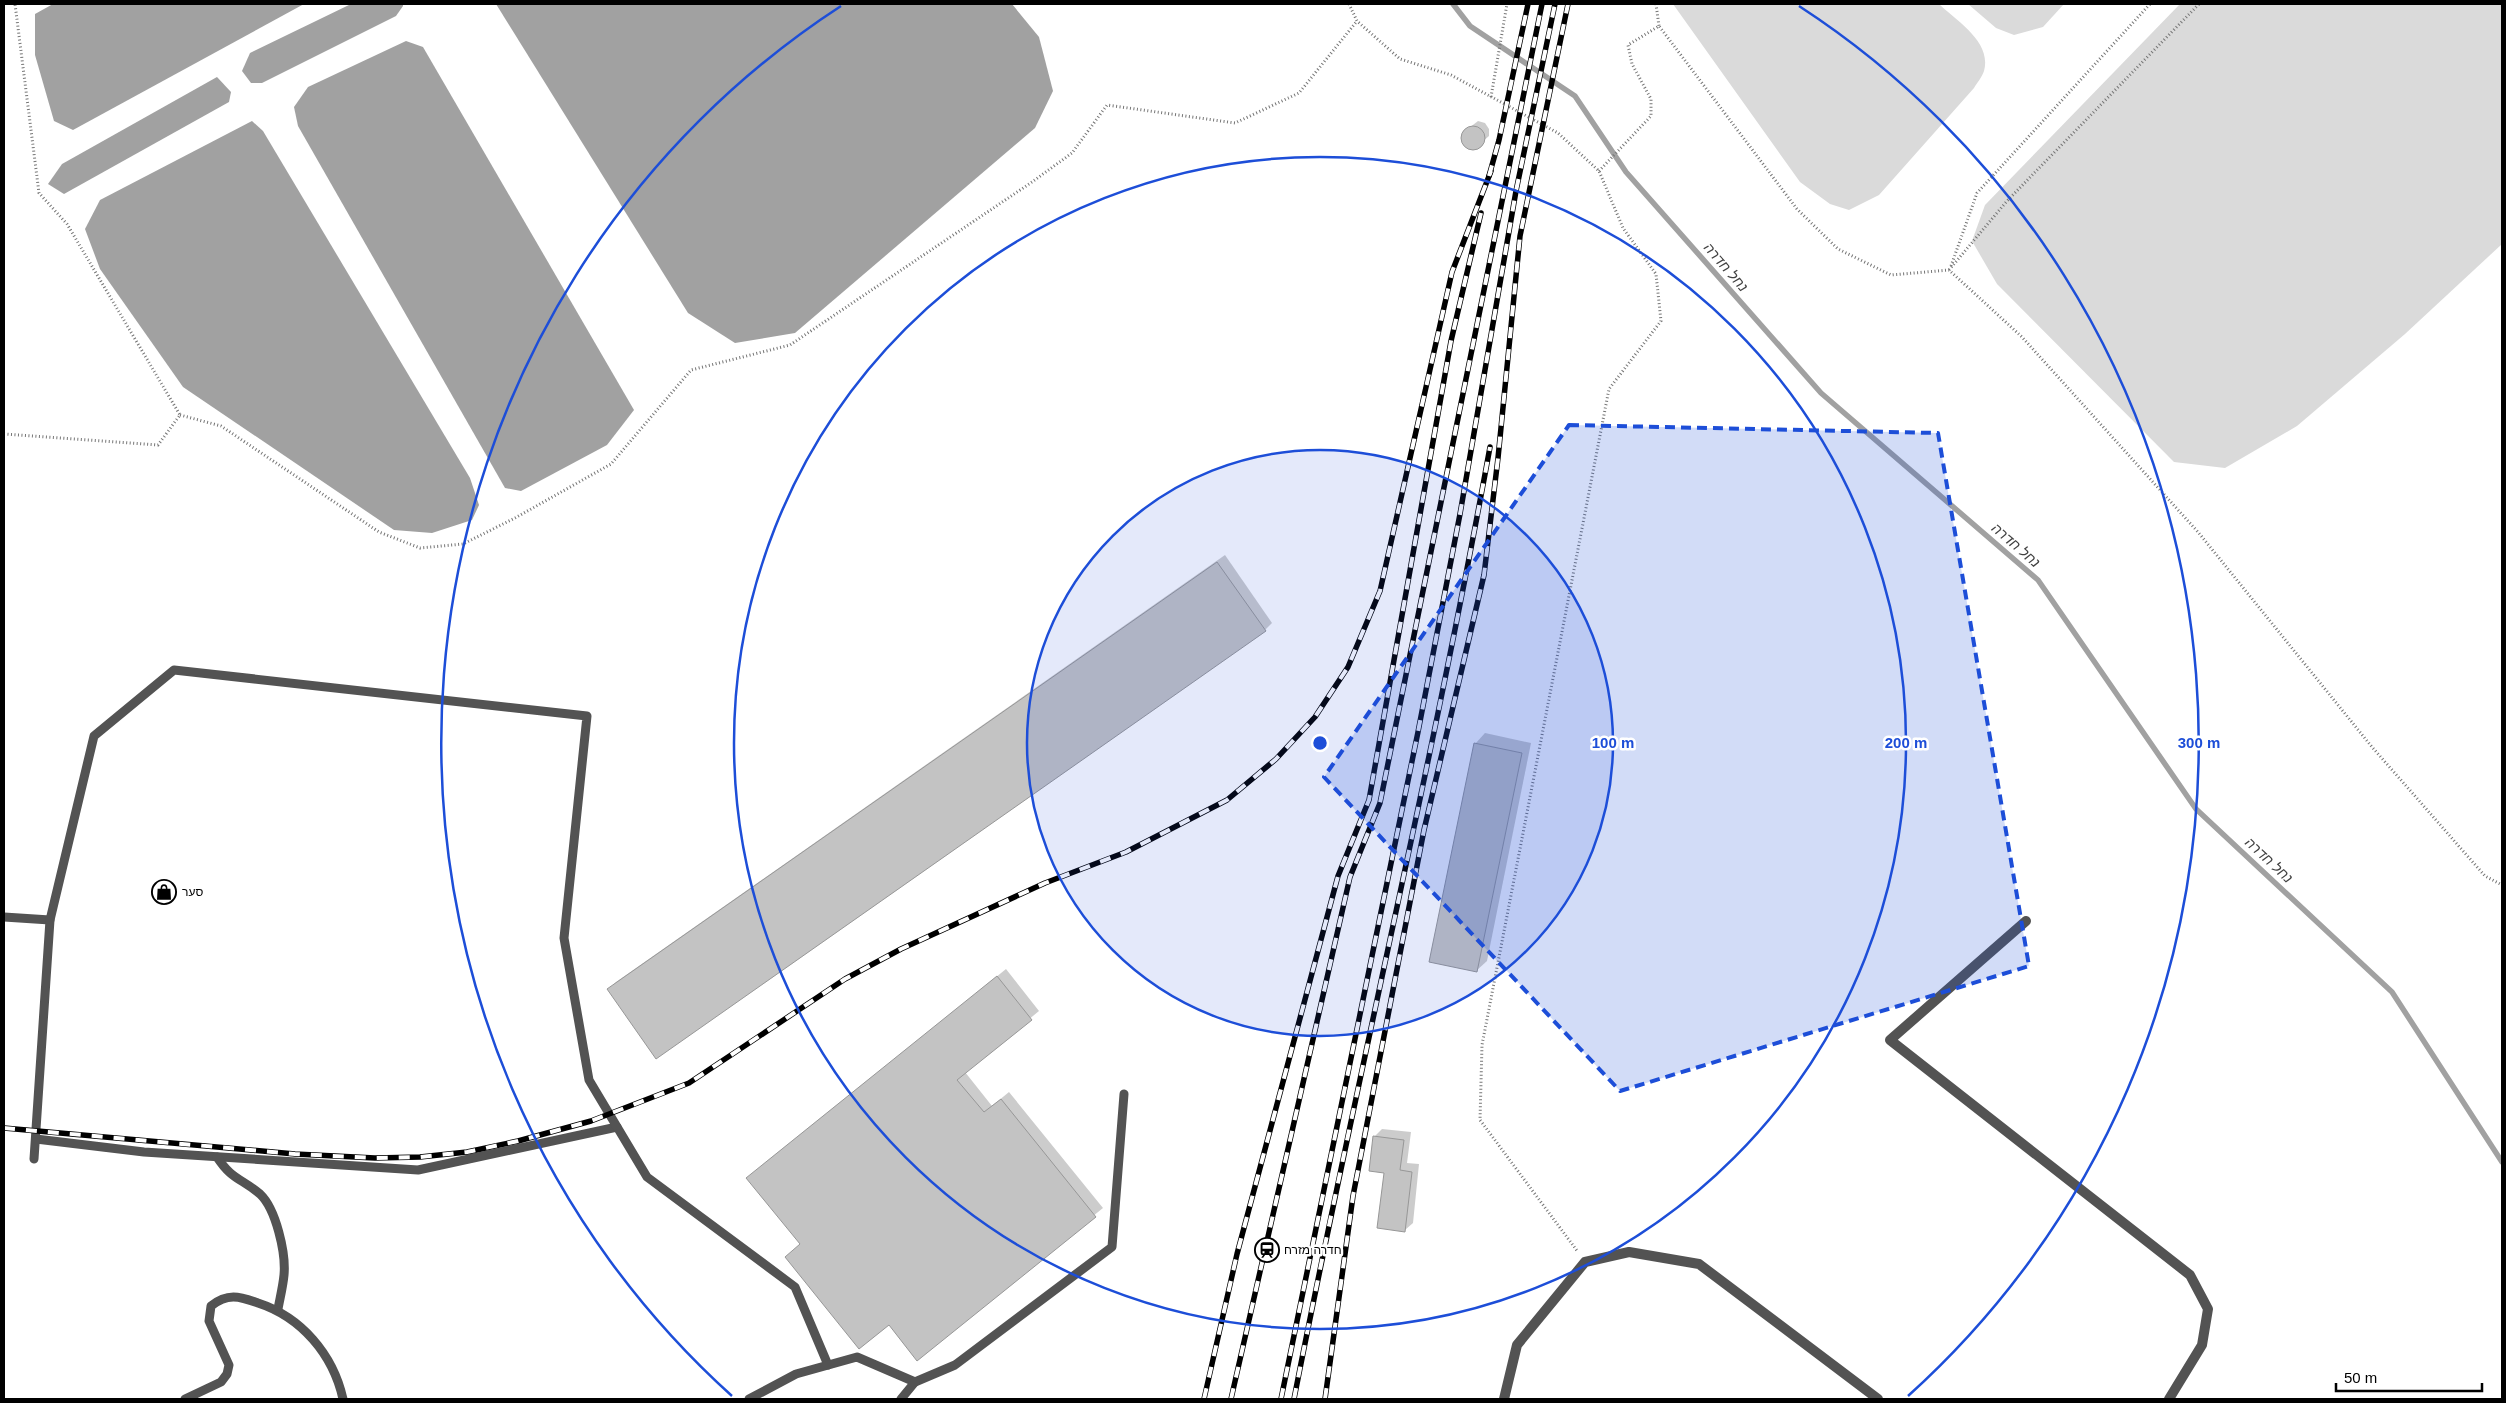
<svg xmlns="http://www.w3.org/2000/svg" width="2506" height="1403" font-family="Helvetica,'Noto Sans Hebrew',sans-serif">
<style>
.green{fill:#dadada}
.water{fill:#a1a1a1}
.shadow{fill:#0003}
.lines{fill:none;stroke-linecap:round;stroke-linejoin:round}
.stream{stroke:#a1a1a1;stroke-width:5.5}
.building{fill:#c3c3c3;stroke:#979797}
.path{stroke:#757575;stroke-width:3;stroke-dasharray:1 2.5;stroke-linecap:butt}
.service{stroke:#535353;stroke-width:9}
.minor{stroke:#535353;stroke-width:10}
.rail-casing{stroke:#000;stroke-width:5.5}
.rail{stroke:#fff;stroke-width:4;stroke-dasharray:11;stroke-linecap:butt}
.marked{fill:#1d4ed8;fill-opacity:0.2;stroke:#1d4ed8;stroke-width:4;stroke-dasharray:10 6;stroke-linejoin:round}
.ring{fill:none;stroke:#1d4ed8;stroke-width:2.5}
.labels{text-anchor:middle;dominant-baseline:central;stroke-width:5;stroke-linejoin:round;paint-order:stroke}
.poi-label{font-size:12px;fill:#000;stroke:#fff;text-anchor:start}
.water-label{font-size:14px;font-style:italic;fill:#424242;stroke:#fff}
.centre{fill:#1d4ed8;stroke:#fff;stroke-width:2.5}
.ring-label{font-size:15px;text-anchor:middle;font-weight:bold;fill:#1d4ed8;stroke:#fff;stroke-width:5;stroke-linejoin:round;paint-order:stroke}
</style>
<rect width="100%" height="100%" fill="#fff"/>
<g class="green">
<path d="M1673 4H1939C1957 21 1992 42 1984 71 1982 77 1977 83 1974 88L1879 195 1849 210 1830 204 1800 182Z"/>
<polygon points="1968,4 2064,4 2043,27 2014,35 1996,28"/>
<polygon points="2180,4 2502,4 2502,244 2405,334 2297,426 2225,468 2174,462 1997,284 1972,241 1985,205"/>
</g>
<g class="water">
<polygon points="53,4 304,4 73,130 54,121 35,55 35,14"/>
<polygon points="351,4 403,4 403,6 396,16 262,83 251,83 242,71 250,53"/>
<polygon points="496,4 1012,4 1039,37 1053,91 1035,128 795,333 735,343 688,313"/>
<polygon points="406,41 423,47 634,410 607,445 521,491 505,488 298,126 294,107 308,87"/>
<polygon points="217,77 231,92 229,102 64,194 48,184 62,164"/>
<polygon points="252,121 263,131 470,478 479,505 472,520 432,533 394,530 183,387 100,269 85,229 100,200"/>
</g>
<g class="shadow">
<polygon points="1478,121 1485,123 1489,129 1489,136 1475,148 1465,145 1462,139 1464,132"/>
<polygon points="1225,555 1272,623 1265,630 609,990 616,982"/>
<polygon points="1485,733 1531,743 1487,961 1476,971 1475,744"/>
<polygon points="1006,969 1039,1011 965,1072 992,1106 1009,1092 1103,1208 917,1359 889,1324 801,1243 748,1178"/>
<polygon points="1382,1129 1411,1132 1407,1163 1419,1164 1413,1223 1405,1230 1374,1137"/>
</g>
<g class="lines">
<polyline class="stream" points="1453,4 1470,26 1575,96 1626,172 1821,393 2038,580 2196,809 2392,992 2502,1162"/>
</g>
<g class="building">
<circle cx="1473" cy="138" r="12"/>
<polygon points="1217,562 1266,631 656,1059 607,989"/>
<polygon points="1474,743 1522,753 1477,972 1429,962"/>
<polygon points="997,976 1032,1020 957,1080 984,1112 1001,1099 1096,1217 917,1361 889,1325 859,1349 785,1257 800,1244 746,1178"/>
<polygon points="1373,1136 1404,1140 1400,1170 1412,1172 1405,1232 1377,1228 1384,1173 1369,1171"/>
</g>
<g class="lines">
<g class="path">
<polyline points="1349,4 1357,21 1400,59 1451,75 1558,133 1599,171 1623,228 1656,274 1661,321 1609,389 1482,1045 1480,1120 1578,1252"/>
<polyline points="1656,4 1659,26"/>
<polyline points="1491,97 1507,4"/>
<polyline points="1599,171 1651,116 1651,99 1632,64 1628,45 1659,26 1797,209 1838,249 1891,275 1949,270 2022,337 2198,532 2372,747 2485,876 2502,885"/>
<polyline points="1951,266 1977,193 2150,4"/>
<polyline points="1949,270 2007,201 2199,4"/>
<polyline points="180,415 221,426 379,532 420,548 463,544 515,518 611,464 691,370 790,345 1032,182 1072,153 1107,105 1235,123 1299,93 1357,21"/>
<polyline points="4,434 158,445 180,415 67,224 39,193 15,4"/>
</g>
<g class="service">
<polyline points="4,917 50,920"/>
<polyline points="36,1139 144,1152 418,1170 617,1127"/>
<path d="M217 1157C232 1180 241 1178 260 1194 276 1209 286 1253 284 1275 283 1286 280 1298 278 1309"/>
<polyline points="34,1159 50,920 94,736 174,670 587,716 564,938 589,1080 647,1177 795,1287 828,1365"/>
<path d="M185 1399 221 1382 227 1374 229 1365 209 1321 211 1306C227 1293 239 1296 258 1303 301 1317 333 1354 343 1399"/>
<polyline points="749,1399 796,1374 857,1357 915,1382 955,1365 1112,1247 1124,1094"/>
<polyline points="901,1399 915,1382"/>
</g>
<g class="minor">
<polyline points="2026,921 1890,1040 2190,1275 2208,1309 2202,1345 2169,1399"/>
<polyline points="1504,1399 1517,1345 1585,1262 1629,1252 1699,1264 1878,1399"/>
</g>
<defs>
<g id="rail">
<polyline points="1489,176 1499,140 1528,4"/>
<polyline points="4,1128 295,1154 375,1158 420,1157 467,1152 518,1141 591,1121 689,1083 845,979 901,949 1045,883 1126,852 1227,800 1276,759 1315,717 1348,667 1380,591 1452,272 1491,171"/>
<polyline points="1204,1399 1237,1254 1338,876 1369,800 1451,341 1481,213"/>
<polyline points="1231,1399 1350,877 1380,803 1542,4"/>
<polyline points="1281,1399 1418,732 1460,514 1516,191 1555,4"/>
<path d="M1294 1399C1356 1081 1432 766 1490 447"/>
<polyline points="1325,1399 1353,1196 1424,830 1484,575 1498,458 1520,236 1568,4"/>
</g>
</defs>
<use href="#rail" class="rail-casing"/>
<use href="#rail" class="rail"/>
</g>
<path class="marked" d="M1569 425 1938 433 2029 966 1620 1091 1324 777Z"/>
<circle cx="1320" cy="743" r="293" fill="#1d4ed8" fill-opacity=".12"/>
<g class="ring">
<circle cx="1320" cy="743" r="293"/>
<circle cx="1320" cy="743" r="586"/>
<path d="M732 1396A879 879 0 0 1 841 6M1799 6A879 879 0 0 1 1908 1396"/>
</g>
<defs>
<symbol id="shop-ring" viewBox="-11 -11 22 22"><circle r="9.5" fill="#fff" stroke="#000" stroke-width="1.5"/><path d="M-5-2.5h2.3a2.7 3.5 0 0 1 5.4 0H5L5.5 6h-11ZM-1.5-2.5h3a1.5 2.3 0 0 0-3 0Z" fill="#000"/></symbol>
<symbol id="station-ring" viewBox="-11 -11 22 22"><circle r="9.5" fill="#fff" stroke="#000" stroke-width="1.5"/><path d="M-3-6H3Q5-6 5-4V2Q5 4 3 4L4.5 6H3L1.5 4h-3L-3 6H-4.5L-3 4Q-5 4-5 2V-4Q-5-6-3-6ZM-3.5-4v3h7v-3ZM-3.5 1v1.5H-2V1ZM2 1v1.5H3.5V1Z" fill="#000"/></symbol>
</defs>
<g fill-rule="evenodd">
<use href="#shop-ring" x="150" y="878" width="28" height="28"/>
<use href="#station-ring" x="1253" y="1236" width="28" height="28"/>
</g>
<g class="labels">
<g class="poi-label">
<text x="182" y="892">סער</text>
<text x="1284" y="1250">חדרה מזרח</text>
</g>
<g class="water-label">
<text transform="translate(1726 267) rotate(49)">נחל חדרה</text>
<text transform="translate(2016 545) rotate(41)">נחל חדרה</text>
<text transform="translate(2269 860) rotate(43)">נחל חדרה</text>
</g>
</g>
<circle cx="1320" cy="743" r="8" class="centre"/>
<g class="ring-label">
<text x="1613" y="748">100 m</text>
<text x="1906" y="748">200 m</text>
<text x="2199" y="748">300 m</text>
</g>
<rect width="2506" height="1403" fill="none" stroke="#000000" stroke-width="10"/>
<path d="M2336 1383v8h146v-8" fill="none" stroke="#000000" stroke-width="2.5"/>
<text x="2344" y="1383" font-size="15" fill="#000000" stroke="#ffffff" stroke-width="4" paint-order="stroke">50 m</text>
</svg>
